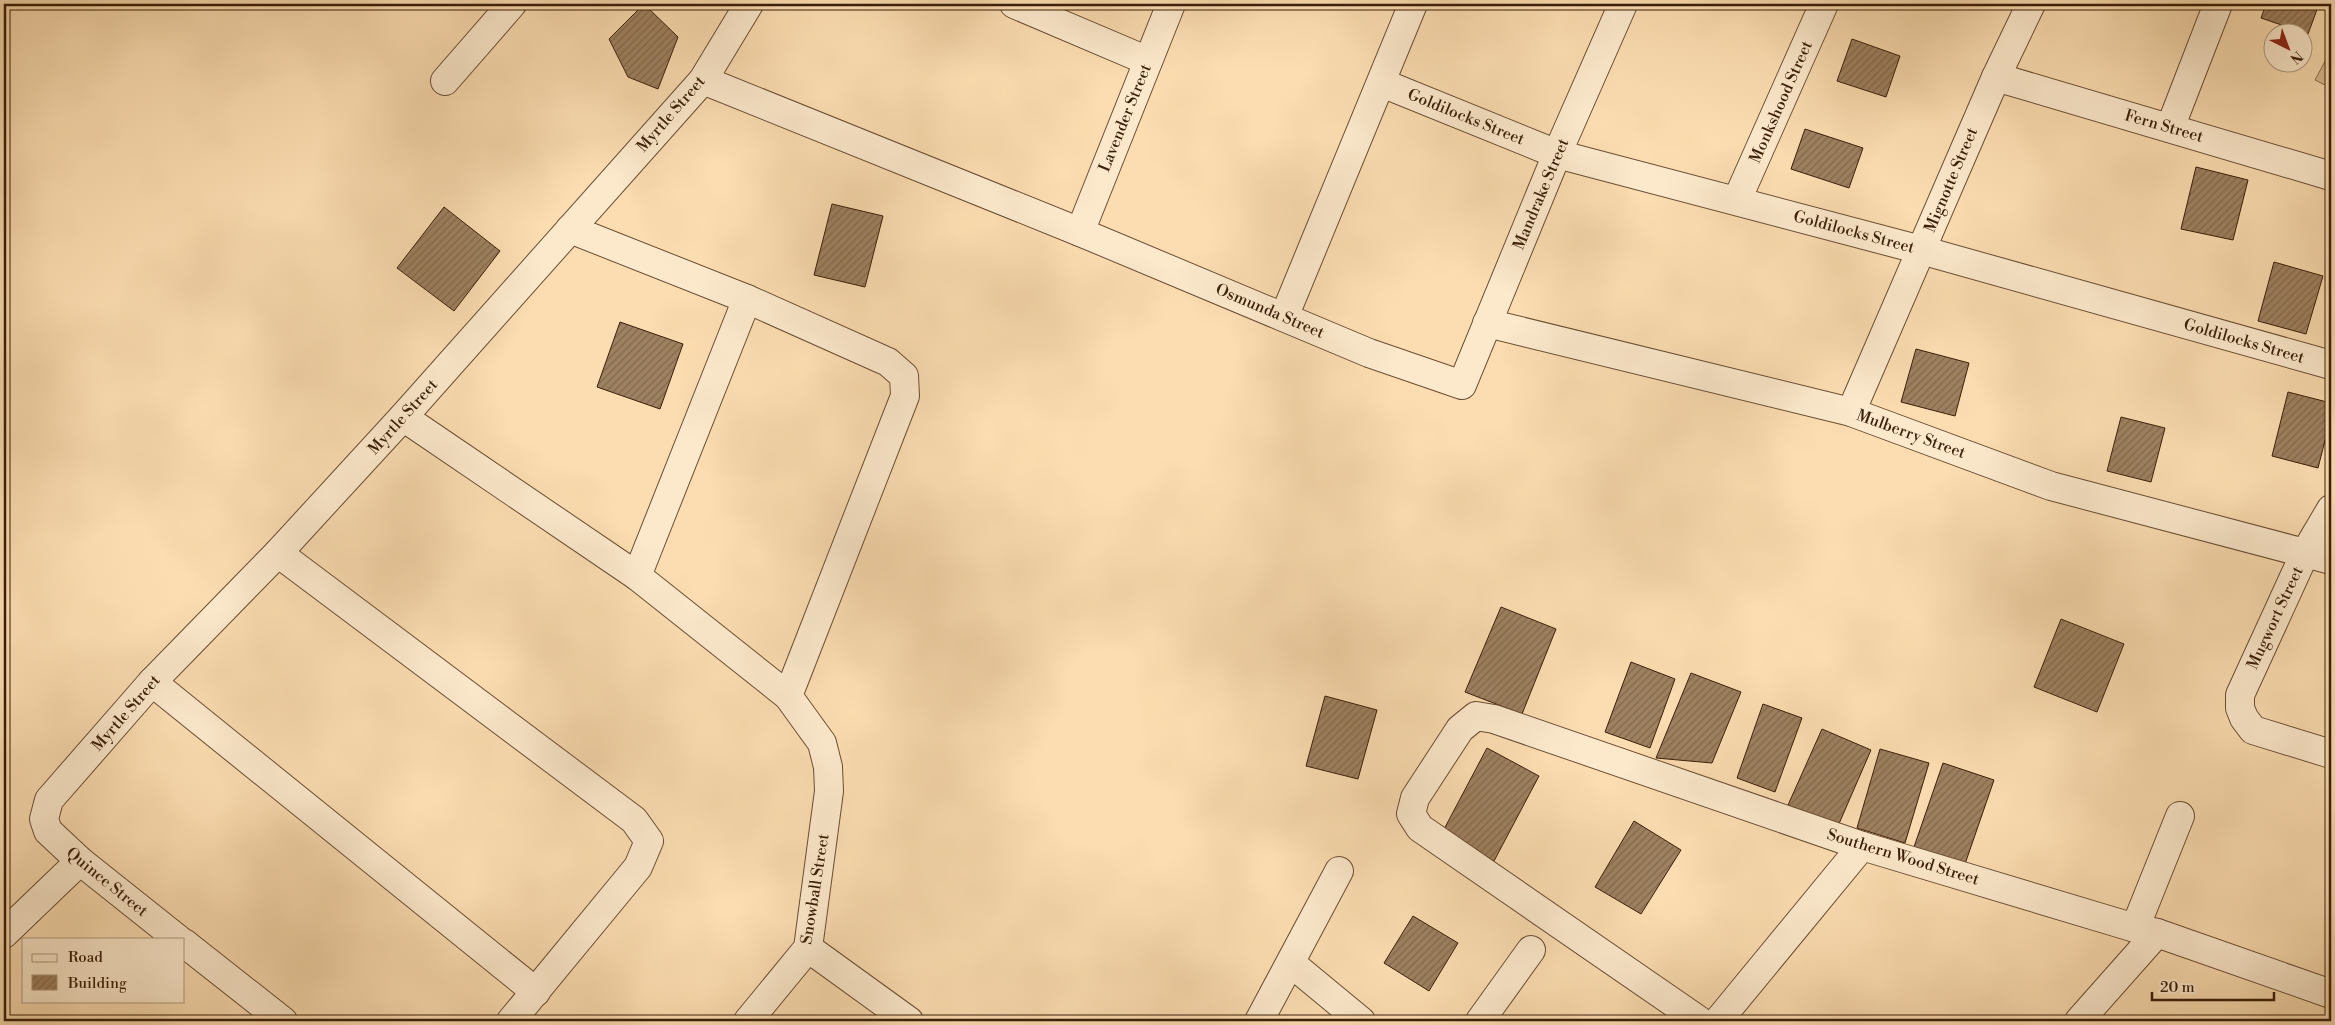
<svg xmlns="http://www.w3.org/2000/svg" width="2335" height="1025" font-family="'Libre Bodoni',serif">
<style>
.park{fill:#dabd94;stroke:#8a6e4e}
.building{fill:url(#building-hatch);stroke:#3a1e09}
.lines{fill:none;stroke-linecap:round;stroke-linejoin:round}
.minor-casing{stroke:#6a4e33;stroke-width:30}
.minor{stroke:#fce9cc;stroke-width:28}
.labels{text-anchor:middle;dominant-baseline:central;stroke-width:4.5;stroke-linejoin:round;paint-order:stroke}
.street-label{font-size:16px;fill:#3a1e09;stroke:#fce9cc}
</style>
<defs>
<pattern id="building-hatch" width="6" height="6" patternUnits="userSpaceOnUse" patternTransform="scale(1.25)"><rect width="6" height="6" fill="#9e8160"/><path d="M-1 1l2-2M0 6l6-6M5 7l2-2" fill="none" stroke="#82694d"/></pattern>
</defs>
<rect width="100%" height="100%" fill="#fbddb1"/>
<filter id="stains"><feTurbulence type="fractalNoise" baseFrequency=".004" numOctaves="4"/><feColorMatrix values="0 0 0 0 .2 0 0 0 0 .09 0 0 0 0 .02 0 0 0 .5 -.17"/></filter>
<radialGradient id="worn" r=".72"><stop offset=".6" stop-color="#630" stop-opacity="0"/><stop offset="1" stop-color="#630" stop-opacity=".3"/></radialGradient>
<polygon class="park" points="2331,50 2331,88 2315,80"/>
<g class="building">
<polygon points="644,4 678,37 658,89 628,77 609,39"/>
<polygon points="2266,4 2319,4 2308,34 2261,18"/>
<polygon points="1852,39 1900,56 1886,97 1837,81"/>
<polygon points="1805,129 1863,148 1849,188 1791,169"/>
<polygon points="2196,167 2248,180 2233,240 2181,229"/>
<polygon points="832,204 883,216 865,287 814,275"/>
<polygon points="444,207 500,251 454,311 397,268"/>
<polygon points="2274,262 2323,276 2306,334 2258,321"/>
<polygon points="620,322 683,344 660,409 597,387"/>
<polygon points="1916,349 1969,363 1955,416 1901,402"/>
<polygon points="2288,392 2331,403 2331,417 2318,468 2272,456"/>
<polygon points="2121,417 2165,428 2151,482 2107,471"/>
<polygon points="1501,607 1556,629 1522,714 1465,692"/>
<polygon points="2061,619 2124,644 2097,712 2034,687"/>
<polygon points="1631,662 1675,679 1650,748 1605,732"/>
<polygon points="1691,673 1741,692 1712,763 1656,758"/>
<polygon points="1325,696 1377,710 1358,779 1306,766"/>
<polygon points="1763,704 1802,718 1775,792 1737,778"/>
<polygon points="1822,729 1871,750 1838,826 1788,805"/>
<polygon points="1487,748 1539,776 1494,861 1442,833"/>
<polygon points="1880,749 1929,763 1905,843 1857,828"/>
<polygon points="1943,763 1994,780 1965,864 1914,847"/>
<polygon points="1634,821 1681,850 1641,914 1595,887"/>
<polygon points="1413,916 1458,943 1429,991 1384,963"/>
</g>
<g class="lines">
<defs>
<g id="minor">
<polyline points="1014,4 1148,61"/>
<polyline points="1996,77 2331,176"/>
<polyline points="703,80 1080,232 1369,353 1462,385 1557,154 1623,4"/>
<polyline points="445,81 512,4"/>
<polyline points="1382,83 1557,154 1921,250 2331,365"/>
<polyline points="2170,128 2218,4"/>
<polyline points="1737,200 1824,4"/>
<polyline points="570,229 747,299 888,362 904,376 905,396 788,696"/>
<polyline points="1080,232 1171,4"/>
<polyline points="1284,317 1413,4"/>
<polyline points="1487,323 1851,412 2051,486 2331,560"/>
<polyline points="1851,412 1996,77 2031,4"/>
<polyline points="403,417 637,576 788,696 822,743 828,767 829,791 808,948 748,1021"/>
<polyline points="2331,509 2305,553 2240,695 2240,708 2244,718 2253,730 2331,754"/>
<polyline points="278,553 634,820 649,841 638,867 511,1021"/>
<polyline points="637,576 747,299"/>
<polyline points="152,682 536,992"/>
<polyline points="2135,928 2180,816"/>
<polyline points="4,934 80,861"/>
<polyline points="178,939 80,861 48,831 44,819 49,800 152,682 278,553 403,417 703,80 749,4"/>
<polyline points="184,943 283,1021"/>
<polyline points="808,948 909,1021"/>
<polyline points="1292,964 1361,1021"/>
<polyline points="1259,1021 1339,871"/>
<polyline points="1480,1021 1531,950"/>
<polyline points="1700,1021 1420,828 1411,814 1415,798 1460,729 1476,716 1494,719 1862,846 2135,928 2157,933 2331,994"/>
<polyline points="1718,1021 1862,846"/>
<polyline points="2079,1021 2157,933"/>
</g>
</defs>
<use href="#minor" class="minor-casing"/>
<use href="#minor" class="minor"/>
</g>
<g class="labels">
<g class="street-label">
<text transform="translate(1781 102) rotate(-66)">Monkshood Street</text>
<text transform="translate(671 114) rotate(-49)">Myrtle Street</text>
<text transform="translate(1466 117) rotate(22)">Goldilocks Street</text>
<text transform="translate(1125 118) rotate(-68)">Lavender Street</text>
<text transform="translate(2164 126) rotate(16)">Fern Street</text>
<text transform="translate(1951 180) rotate(-67)">Mignotte Street</text>
<text transform="translate(1541 194) rotate(-67)">Mandrake Street</text>
<text transform="translate(1854 232) rotate(15)">Goldilocks Street</text>
<text transform="translate(1270 311) rotate(23)">Osmunda Street</text>
<text transform="translate(2244 341) rotate(16)">Goldilocks Street</text>
<text transform="translate(403 417) rotate(-48)">Myrtle Street</text>
<text transform="translate(1911 434) rotate(20)">Mulberry Street</text>
<text transform="translate(2275 618) rotate(-65)">Mugwort Street</text>
<text transform="translate(126 713) rotate(-49)">Myrtle Street</text>
<text transform="translate(1903 857) rotate(17)">Southern Wood Street</text>
<text transform="translate(107 882) rotate(39)">Quince Street</text>
<text transform="translate(815 889) rotate(-81)">Snowball Street</text>
</g>
</g>
<rect width="2335" height="1025" fill="none" stroke="#fbddb1" stroke-width="20"/>
<rect x="5" y="5" width="2325" height="1015" fill="none" stroke="#3a1e09" stroke-width="2.5"/>
<rect x="10" y="10" width="2315" height="1005" fill="none" stroke="#3a1e09"/>
<rect x="22" y="938" width="162" height="65" fill="#fce9cc" stroke="#ae987e"/>
<rect x="32" y="954" width="25" height="8" fill="#fce9cc" stroke="#ae987e"/>
<text x="68" y="962" font-size="15" fill="#3a1e09">Road</text>
<rect x="32" y="975" width="25" height="15" fill="url(#building-hatch)" stroke="#ae987e"/>
<text x="68" y="988" font-size="15" fill="#3a1e09">Building</text>
<g transform="translate(2288 48) rotate(138)"><circle r="24" fill="#fce9cc" stroke="#ae987e"/>
<path d="M0-4L9 19L0 12L-9 19Z" fill="#8f2418"/>
<text y="-8" font-size="14" font-weight="bold" text-anchor="middle" fill="#3a1e09">N</text>
</g>
<path d="M2152 992v8h122v-8" fill="none" stroke="#3a1e09" stroke-width="2.5"/>
<text x="2160" y="992" font-size="15" fill="#3a1e09" stroke="#fce9cc" stroke-width="4" paint-order="stroke">20 m</text>
<rect width="100%" height="100%" filter="url(#stains)"/>
<rect width="100%" height="100%" fill="url(#worn)"/>
</svg>
